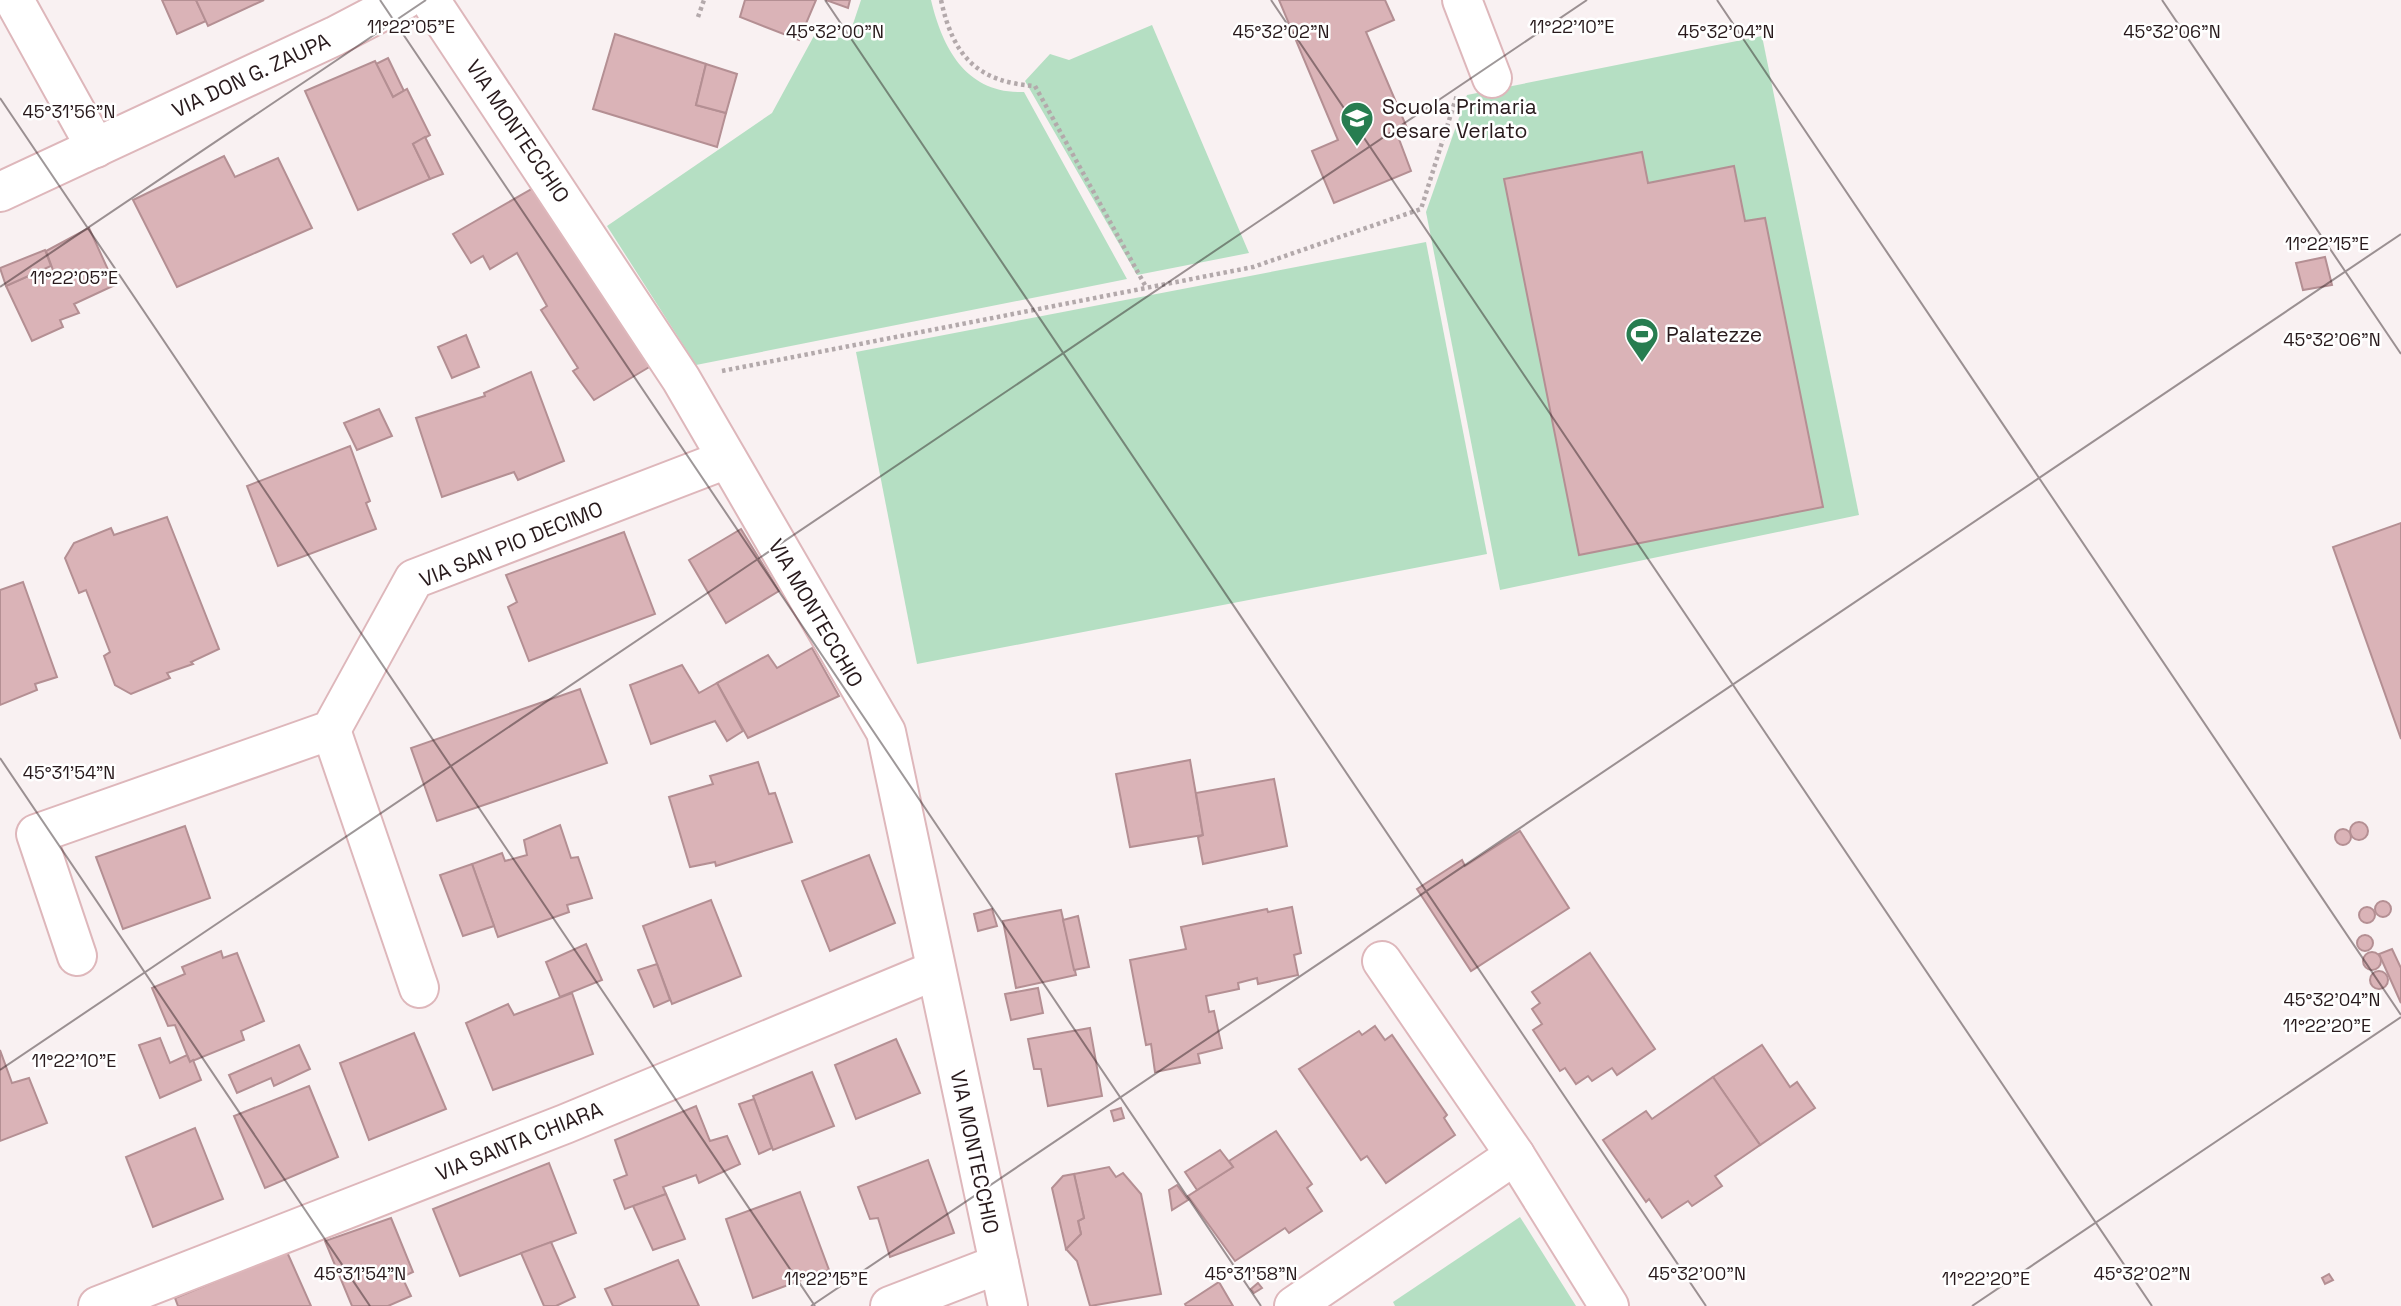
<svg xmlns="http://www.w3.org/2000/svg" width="2401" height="1306" font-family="'Space Grotesk',sans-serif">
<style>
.green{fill:#b5dfc3}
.building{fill:#dab3b7;stroke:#b48f93;stroke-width:2}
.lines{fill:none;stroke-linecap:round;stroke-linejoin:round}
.minor-casing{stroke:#deb7bb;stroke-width:42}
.tertiary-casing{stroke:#deb7bb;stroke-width:42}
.path{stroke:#b3a9ab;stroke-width:4.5;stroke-dasharray:3.5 3.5;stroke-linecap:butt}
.minor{stroke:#fff;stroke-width:38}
.tertiary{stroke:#fff;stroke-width:38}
.ticks{fill:none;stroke:#281a1c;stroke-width:2;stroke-opacity:0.45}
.labels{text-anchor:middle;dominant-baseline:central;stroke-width:5;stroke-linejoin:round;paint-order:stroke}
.street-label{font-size:21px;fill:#281a1c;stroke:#fff}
.poi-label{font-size:21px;fill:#281a1c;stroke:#fff;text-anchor:start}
.ticks-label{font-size:18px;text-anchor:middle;fill:#281a1c;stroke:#fff;stroke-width:5;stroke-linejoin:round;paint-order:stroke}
</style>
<rect width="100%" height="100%" fill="#f9f1f2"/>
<g class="green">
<path d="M861 0H931C943 50 967 94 1024 92L1127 279 696 365 607 226 772 113 815 34 848 39Z"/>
<polygon points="1152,25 1249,253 1137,275 1025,81 1050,54 1069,60"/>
<polygon points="1762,36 1859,515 1500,590 1426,212 1467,95"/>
<polygon points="1426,242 1487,554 917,664 856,352"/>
<polygon points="1520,1217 1576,1306 1395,1306 1393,1302"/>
</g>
<g class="building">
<polygon points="162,0 196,0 206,21 177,34"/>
<polygon points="196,0 264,0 208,26"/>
<polygon points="745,0 816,0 799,40 740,17"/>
<polygon points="826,0 850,0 848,8"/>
<polygon points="1279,0 1385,0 1394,20 1366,32 1410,135 1399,139 1411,171 1334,203 1312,151 1338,140"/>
<polygon points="615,34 706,64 696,105 726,113 717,147 593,109"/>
<polygon points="388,58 404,91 393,97 376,64"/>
<polygon points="375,61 393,97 407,89 430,135 413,144 430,179 358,210 305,91"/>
<polygon points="706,64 737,74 726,113 696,105"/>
<polygon points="425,137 443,174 430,179 413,144"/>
<polygon points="1642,152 1648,183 1734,166 1745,221 1765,218 1823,507 1579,555 1504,179"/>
<polygon points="224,156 235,177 278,158 312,228 177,287 133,200"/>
<polygon points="542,183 651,366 594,400 573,371 578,368 541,310 547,306 517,253 490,269 483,256 471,263 453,234"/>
<polygon points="89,228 115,285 74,304 79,313 60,320 63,327 32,341 6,286 37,272 42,279 54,273 46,251"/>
<polygon points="45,250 51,266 6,286 0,268"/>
<polygon points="2325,257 2332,285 2303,290 2296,263"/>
<polygon points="466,335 479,367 452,378 438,347"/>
<polygon points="531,372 564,461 518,480 514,472 442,497 416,418 485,396 484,393"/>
<polygon points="379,409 392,436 357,450 344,423"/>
<polygon points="350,446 370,501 366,503 376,529 278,566 247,486"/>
<polygon points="167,517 219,649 191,662 193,664 167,673 170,678 131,694 115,685 104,656 110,652 86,590 79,593 65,558 74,543 111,528 114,535"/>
<polygon points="2401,523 2401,739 2333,547"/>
<polygon points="741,529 779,591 726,623 689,560"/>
<polygon points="624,532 655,614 529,661 508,607 517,602 506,575"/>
<polygon points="23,582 57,677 35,684 37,690 0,705 0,590"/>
<polygon points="812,648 839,696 748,738 717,683 768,655 777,668"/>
<polygon points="682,665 699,693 717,683 743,731 727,741 715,721 651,744 630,685"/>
<polygon points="580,689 607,763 437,821 411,748"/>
<polygon points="1190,760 1203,835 1130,847 1116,774"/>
<polygon points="758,762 769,794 775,793 792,842 716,866 715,862 690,867 669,797 713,784 710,776"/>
<polygon points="1274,779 1287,846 1203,864 1198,837 1203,835 1196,793"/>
<circle cx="2359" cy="831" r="9"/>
<polygon points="560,825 571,858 578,857 592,898 567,905 569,912 498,937 472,864 502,853 505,861 527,855 524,840"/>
<polygon points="185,826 210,898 123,929 96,857"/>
<circle cx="2343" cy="837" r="8"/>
<polygon points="1520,831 1569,908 1471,971 1417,889 1462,860 1465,866"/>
<polygon points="869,855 895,923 830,951 802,881"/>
<polygon points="472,864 494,926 463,936 440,875"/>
<polygon points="711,900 741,976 672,1004 643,926"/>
<circle cx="2383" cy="909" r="8"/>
<circle cx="2367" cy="915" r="8"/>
<polygon points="1292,907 1301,953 1294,955 1298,975 1258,984 1257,978 1238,983 1239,989 1206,996 1209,1012 1214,1011 1222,1048 1198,1054 1200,1063 1155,1072 1151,1044 1146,1045 1130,960 1186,949 1181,927 1267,909 1268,912"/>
<polygon points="992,909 997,926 978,931 974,914"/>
<polygon points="1061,910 1076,975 1016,988 1003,921"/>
<polygon points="1078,916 1089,967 1074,970 1063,920"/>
<circle cx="2365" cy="943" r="8"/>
<polygon points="586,944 602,980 560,997 546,962"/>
<polygon points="2392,949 2401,968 2401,1003 2379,954"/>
<polygon points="221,951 223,958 237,953 264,1021 241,1031 244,1040 190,1062 175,1025 168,1026 152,988 185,974 182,967"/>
<circle cx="2372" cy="961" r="9"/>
<polygon points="1590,953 1655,1049 1617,1075 1612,1068 1592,1081 1588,1076 1576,1084 1565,1068 1560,1071 1533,1030 1542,1024 1532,1009 1540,1003 1532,992"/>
<polygon points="657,964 670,1000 654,1007 638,970"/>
<circle cx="2379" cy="980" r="9"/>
<polygon points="1038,988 1043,1013 1011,1020 1005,994"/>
<polygon points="572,993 593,1054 493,1090 466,1023 508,1004 514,1015"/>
<polygon points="1375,1026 1385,1040 1392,1035 1447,1115 1444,1118 1455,1135 1386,1183 1367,1156 1361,1160 1299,1069 1359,1031 1362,1035"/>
<polygon points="1090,1028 1102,1096 1048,1106 1041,1069 1034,1069 1028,1039"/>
<polygon points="414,1033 446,1109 369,1140 340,1063"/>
<polygon points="160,1038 170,1063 187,1055 190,1062 193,1060 201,1080 160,1098 139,1045"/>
<polygon points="896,1039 920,1093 856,1119 835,1065"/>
<polygon points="299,1045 310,1069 274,1086 271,1078 237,1093 229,1075"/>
<polygon points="1762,1045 1790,1087 1797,1082 1815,1108 1760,1145 1713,1077"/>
<polygon points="0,1050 12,1083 29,1078 47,1123 0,1141"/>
<polygon points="812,1072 834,1126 773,1150 753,1096"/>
<polygon points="1713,1077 1760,1145 1715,1176 1722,1186 1692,1206 1688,1201 1662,1218 1649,1199 1646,1202 1603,1140 1646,1111 1652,1119"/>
<polygon points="309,1086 338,1157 265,1188 234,1116"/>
<polygon points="754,1099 772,1148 759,1154 739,1104"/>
<polygon points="696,1106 710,1141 727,1136 740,1164 699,1183 696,1175 663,1187 666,1194 625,1209 614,1180 627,1175 615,1140"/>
<polygon points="1121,1108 1124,1118 1114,1121 1111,1111"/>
<polygon points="195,1128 223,1199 153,1227 126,1157"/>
<polygon points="1276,1131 1312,1184 1307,1188 1322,1211 1289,1233 1285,1228 1235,1261 1188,1196 1233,1167 1229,1161"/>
<polygon points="1220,1150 1233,1167 1197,1190 1185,1172"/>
<polygon points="928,1160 954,1233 890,1257 878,1218 870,1219 858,1187"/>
<polygon points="549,1163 576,1233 460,1276 433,1209"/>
<polygon points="1109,1167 1116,1177 1123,1173 1141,1194 1161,1294 1090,1306 1077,1261 1066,1249 1081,1234 1078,1221 1084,1218 1074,1174"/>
<polygon points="1074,1174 1084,1218 1078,1221 1081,1234 1066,1249 1052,1188 1063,1176"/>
<polygon points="1177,1185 1188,1200 1172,1210 1169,1190"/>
<polygon points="800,1192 829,1270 753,1298 726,1219"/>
<polygon points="666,1194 685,1239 653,1250 633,1206"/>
<polygon points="391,1218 413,1272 402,1277 411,1296 388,1306 352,1306 325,1241"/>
<polygon points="551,1242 575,1297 556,1306 544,1306 521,1253"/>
<polygon points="287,1252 311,1306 178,1306 175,1298"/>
<polygon points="678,1260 699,1306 613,1306 605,1289"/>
<polygon points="2329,1274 2333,1280 2325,1284 2322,1278"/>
<polygon points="1219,1282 1233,1306 1186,1306 1185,1304"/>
<polygon points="1258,1283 1262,1288 1254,1293 1251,1289"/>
</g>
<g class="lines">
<defs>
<g id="minor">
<polyline points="14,0 96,148"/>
<polyline points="1462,0 1492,78"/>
<polyline points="0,192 335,36 404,0"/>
<polyline points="331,730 419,988"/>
<polyline points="77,956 36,834 331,730 414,579 727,459"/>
<polyline points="1515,1155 1609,1306"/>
<polyline points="98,1306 565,1124 936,970"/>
<polyline points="890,1306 999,1264"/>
<polyline points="1294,1306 1515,1155 1382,961"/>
</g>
<polyline id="tertiary" points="430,0 681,379 886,732 1008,1306"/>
</defs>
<use href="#minor" class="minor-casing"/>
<use href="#tertiary" class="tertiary-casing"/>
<g class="path">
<path d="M941 0C953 56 977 82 1035 86L1146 287"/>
<polyline points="698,17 704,0"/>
<polyline points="722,371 1253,267 1421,209 1457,95"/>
</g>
<use href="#minor" class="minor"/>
<use href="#tertiary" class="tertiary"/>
</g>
<path class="ticks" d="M380 0 1261 1306M825 0 1706 1306M1271 0 2152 1306M1717 0 2401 1015M2162 0 2401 354M0 98 815 1306M0 287 426 0M0 758 370 1306M0 1070 1587 0M811 1306 2401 234M1972 1306 2401 1017"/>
<defs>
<symbol id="school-pin" viewBox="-11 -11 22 30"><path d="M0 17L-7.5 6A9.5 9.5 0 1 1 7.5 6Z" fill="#277d50" stroke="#fff"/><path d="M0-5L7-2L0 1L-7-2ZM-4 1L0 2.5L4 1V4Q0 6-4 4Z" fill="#fff"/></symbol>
<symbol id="stadium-pin" viewBox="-11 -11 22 30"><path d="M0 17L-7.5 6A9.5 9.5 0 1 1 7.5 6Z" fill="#277d50" stroke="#fff"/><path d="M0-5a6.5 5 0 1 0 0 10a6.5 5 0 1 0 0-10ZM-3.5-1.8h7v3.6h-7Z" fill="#fff"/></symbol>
</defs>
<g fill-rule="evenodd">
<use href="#school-pin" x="1338" y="99" width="38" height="52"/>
<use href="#stadium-pin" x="1623" y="315" width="38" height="52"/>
</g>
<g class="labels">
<g class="street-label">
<text transform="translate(251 75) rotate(-25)">VIA DON G. ZAUPA</text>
<text transform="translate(518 131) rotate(56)">VIA MONTECCHIO</text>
<text transform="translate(511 544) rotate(-22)">VIA SAN PIO DECIMO</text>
<text transform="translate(816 613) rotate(60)">VIA MONTECCHIO</text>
<text transform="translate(519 1141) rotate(-22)">VIA SANTA CHIARA</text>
<text transform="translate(975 1152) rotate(78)">VIA MONTECCHIO</text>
</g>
<g class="poi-label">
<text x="1382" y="106">Scuola Primaria<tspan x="1382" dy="24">Cesare Verlato</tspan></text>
<text x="1666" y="334">Palatezze</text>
</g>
</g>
<g class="ticks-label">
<text x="1572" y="33">11°22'10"E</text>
<text x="411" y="33">11°22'05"E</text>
<text x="2172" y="38">45°32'06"N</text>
<text x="835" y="38">45°32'00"N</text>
<text x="1281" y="38">45°32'02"N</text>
<text x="1726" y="38">45°32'04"N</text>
<text x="69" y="118">45°31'56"N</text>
<text x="2327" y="250">11°22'15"E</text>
<text x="74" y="284">11°22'05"E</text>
<text x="2332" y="346">45°32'06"N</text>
<text x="69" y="779">45°31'54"N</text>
<text x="2332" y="1006">45°32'04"N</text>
<text x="2327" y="1032">11°22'20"E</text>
<text x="74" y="1067">11°22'10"E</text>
<text x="360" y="1280">45°31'54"N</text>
<text x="1251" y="1280">45°31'58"N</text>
<text x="1697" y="1280">45°32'00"N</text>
<text x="2142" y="1280">45°32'02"N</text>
<text x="826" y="1285">11°22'15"E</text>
<text x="1986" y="1285">11°22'20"E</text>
</g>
</svg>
